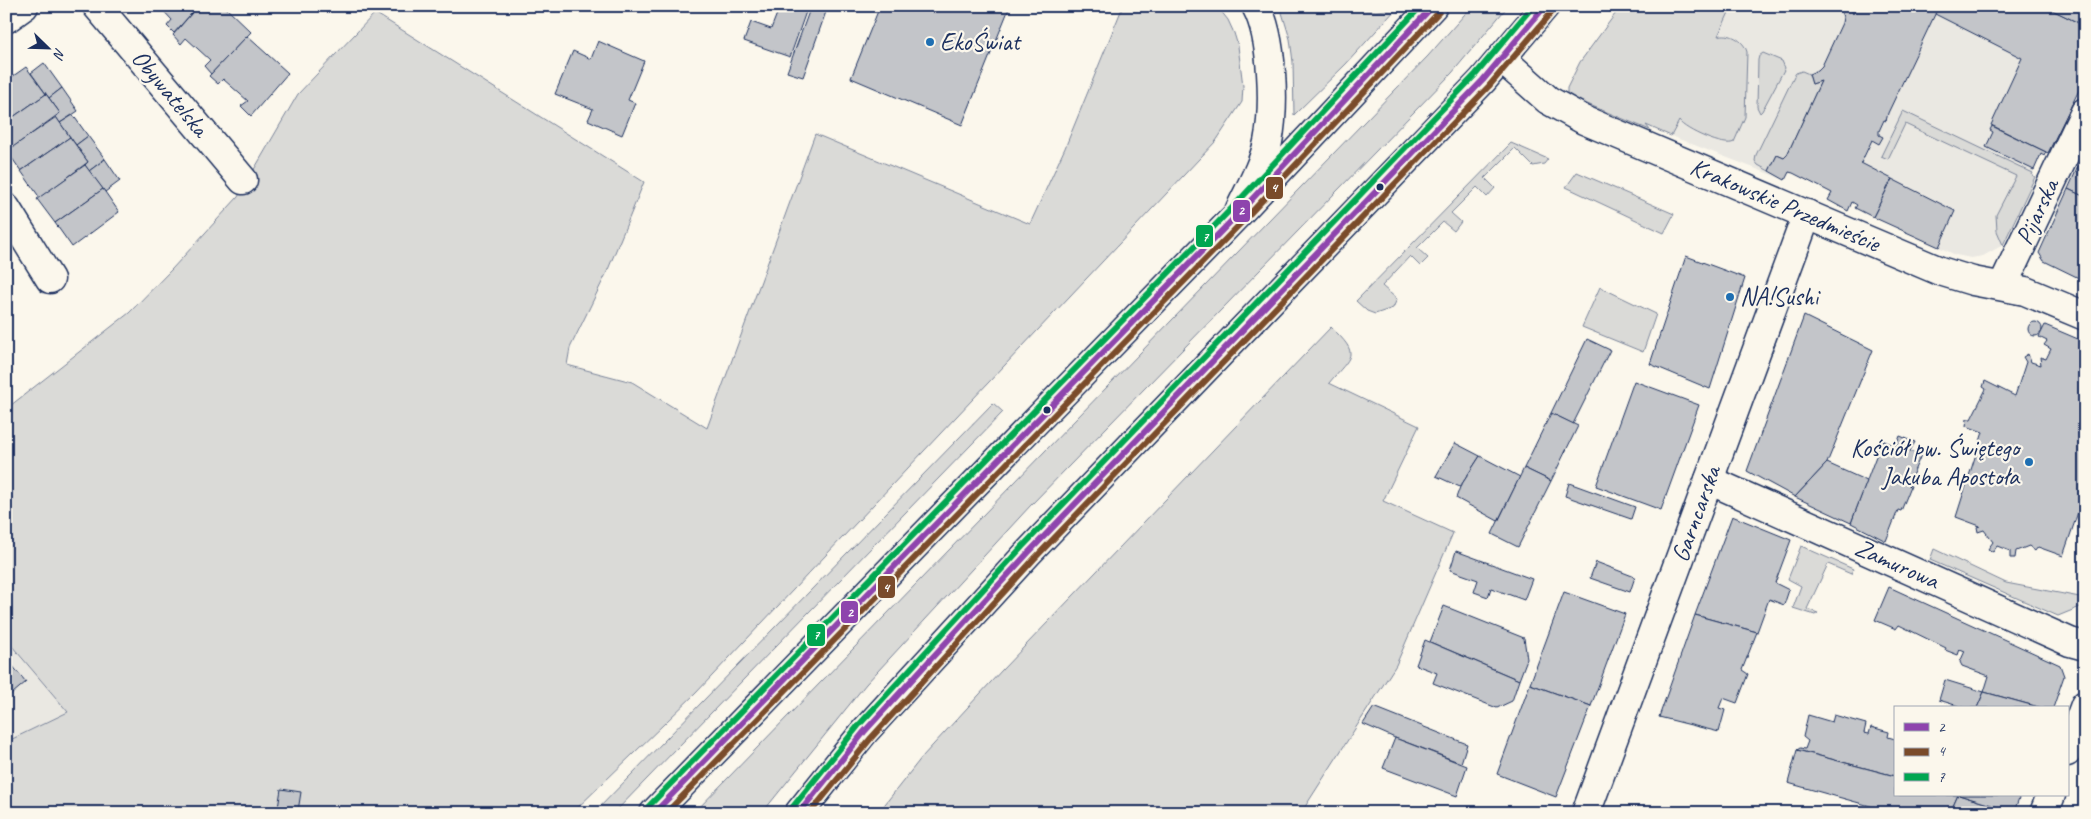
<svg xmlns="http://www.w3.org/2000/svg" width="2091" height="819" font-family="Caveat,sans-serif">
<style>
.built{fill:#eae8e2}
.green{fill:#dadad7;stroke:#7a849a}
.building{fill:#c3c5c9;stroke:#1b2f5e}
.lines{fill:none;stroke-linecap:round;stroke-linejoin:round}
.minor-casing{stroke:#1b2f5e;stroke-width:31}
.major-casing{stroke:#1b2f5e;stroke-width:31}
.minor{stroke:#fbf7ec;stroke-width:28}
.major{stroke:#fbf7ec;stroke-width:28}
.bus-1-casing{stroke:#fbf7ec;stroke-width:10}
.bus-2-casing{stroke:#fbf7ec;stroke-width:10}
.bus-3-casing{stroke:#fbf7ec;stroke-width:10}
.bus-1{stroke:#8e44ad;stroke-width:6}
.bus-2{stroke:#7a4b2a;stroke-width:6}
.bus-3{stroke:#00a651;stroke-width:6}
.poi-dot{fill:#1f6fb2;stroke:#fbf7ec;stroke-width:2}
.bus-dot{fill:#1b2f5e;stroke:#fbf7ec;stroke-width:2}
.labels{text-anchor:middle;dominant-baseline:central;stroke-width:4.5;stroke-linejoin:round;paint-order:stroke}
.poi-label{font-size:25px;fill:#1b2f5e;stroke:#fbf7ec;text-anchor:start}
.street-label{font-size:25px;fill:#1b2f5e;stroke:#fbf7ec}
.line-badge{stroke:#fbf7ec;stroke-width:2}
.badge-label{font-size:14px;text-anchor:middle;font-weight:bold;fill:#fff}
</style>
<rect width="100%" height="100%" fill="#fbf7ec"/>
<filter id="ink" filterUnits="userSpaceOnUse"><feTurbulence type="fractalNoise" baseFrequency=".02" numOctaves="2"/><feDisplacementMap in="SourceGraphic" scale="10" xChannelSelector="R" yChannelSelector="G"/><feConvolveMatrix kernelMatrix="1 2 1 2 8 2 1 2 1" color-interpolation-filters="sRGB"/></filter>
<g filter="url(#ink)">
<g class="built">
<polygon points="1732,6 2044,6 2075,97 2048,153 2046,152 2044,156 2041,155 2032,175 2035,177 2003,245 1983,256 1971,258 1956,255 1873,217 1855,208 1857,205 1852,202 1848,211 1828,200 1831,192 1793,173 1789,173 1785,180 1671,136"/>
<polygon points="6,639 68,712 6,742"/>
</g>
<g class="green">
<polygon points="1123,6 1217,6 1228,20 1234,33 1238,46 1243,86 1242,102 1216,141 696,693 572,813 6,813 6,742 68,712 6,639 6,409 129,313 172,269 238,197 298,94 375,13 644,182 607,272 570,348 567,365 632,382 707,428 815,134 1030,224 1065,148"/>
<polygon points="1280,6 1329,6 1376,11 1396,9 1346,64 1294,115 1293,62 1290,39"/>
<polygon points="1472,6 1508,6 1452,73 1031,505 866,684 762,813 694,813 1428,56"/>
<path d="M1621 6H1732L1718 36C1729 32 1744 40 1747 52L1745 117 1734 142C1725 148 1685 130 1679 121L1671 136 1646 125 1650 130 1580 101 1567 93V88L1580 62Z"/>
<polygon points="1763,53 1782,61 1785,68 1762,111 1760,113 1757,107 1758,60 1759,56"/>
<polygon points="1802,71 1809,74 1812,84 1821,81 1787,155 1784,158 1777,155 1769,171 1758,165 1755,161 1756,155 1794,76 1796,73"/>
<polygon points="1903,111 2033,173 2032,175 2035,177 2003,245 1997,231 1996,215 2016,176 1905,124 1888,159 1881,156"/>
<polygon points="1511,143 1548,159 1544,164 1533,166 1515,148 1485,178 1495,188 1487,197 1477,187 1451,213 1461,222 1454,231 1443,222 1417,248 1428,258 1420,266 1410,256 1382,286 1397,299 1393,308 1375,314 1367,311 1356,301"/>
<polygon points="1577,172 1674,214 1664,233 1566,187"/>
<polygon points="1600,287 1656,314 1643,352 1582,327"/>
<path d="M1331 327C1361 356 1352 355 1329 383L1419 426 1383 501 1453 533 1396 665 1301 813H878L922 757 1002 670Z"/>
<polygon points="993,403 1003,412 614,813 594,813"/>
<polygon points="1801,546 1853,569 1851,574 1828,564 1807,609 1818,613 1815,615 1793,608 1801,586 1788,579"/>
<polygon points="1934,549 2006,583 2085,598 2085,605 2058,616 1930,560"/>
</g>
<g class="building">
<polygon points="159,6 198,6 174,33 167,26 172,20"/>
<polygon points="198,6 224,6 251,32 211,74 204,66 210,60 186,38 181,44 173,35"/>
<polygon points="780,6 808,6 790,57 744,41 751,22 771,29"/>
<polygon points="811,6 828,6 803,77 787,72"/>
<polygon points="880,6 1010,6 962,125 851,78"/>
<polygon points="1845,6 1850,6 1853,14 1857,6 1939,6 1888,113 1886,121 1884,120 1879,131 1879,135 1883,137 1879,144 1872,140 1861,163 1892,179 1873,217 1855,208 1857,205 1852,202 1848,211 1828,200 1832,193 1793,173 1789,172 1785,180 1769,171 1777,155 1784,158 1787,155 1821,81 1812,84 1809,74 1818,70 1822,66 1842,23 1843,17 1840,9"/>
<polygon points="1939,6 2044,6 2085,26 2085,78 2048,153 1991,125 2022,58 1935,14"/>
<polygon points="2044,6 2085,6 2085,26"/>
<polygon points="247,36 288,73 251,116 241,106 248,101 223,79 218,84 209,76"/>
<polygon points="598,41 644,61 628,100 635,103 622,135 588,120 593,109 555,94 573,51 591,59"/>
<polygon points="44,63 62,88 49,98 31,73"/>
<polygon points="26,67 46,94 6,122 6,81"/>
<polygon points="62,88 78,111 60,123 56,117 60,113 49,98"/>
<polygon points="46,94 60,113 12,148 6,141 6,122"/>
<polygon points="73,115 88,136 76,145 60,123"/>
<polygon points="56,117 70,137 21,171 7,151"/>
<polygon points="1992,126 2046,152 2044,156 2041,154 2034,170 1986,147 1993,132 1990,130"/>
<polygon points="88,136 105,159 89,171 85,165 88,162 76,145"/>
<polygon points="70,137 88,162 40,198 21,171"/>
<polygon points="2085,151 2085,197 2068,189"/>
<polygon points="105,159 120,181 105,192 89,171"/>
<polygon points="85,165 103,189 55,223 37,199"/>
<polygon points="1892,179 1955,211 1939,247 1873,217"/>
<polygon points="103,189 119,212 72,247 55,223"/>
<polygon points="2068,189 2085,197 2085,281 2044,261 2039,253"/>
<polygon points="1686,256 1745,278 1710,389 1650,364"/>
<polygon points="1804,316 1873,350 1827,463 1795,497 1747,471"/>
<circle cx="2035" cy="329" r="7"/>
<polygon points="2045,325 2085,342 2085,364 2081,373 2085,375 2085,380 2081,379 2081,381 2085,383 2085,411 2081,421 2085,422 2085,492 2063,556 2038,547 2035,551 2029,546 2016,551 2015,558 2010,558 2010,551 1997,546 1993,552 1988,549 1993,542 1984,530 1978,532 1977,527 1980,526 1956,517 1983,432 1966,426 1967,419 1971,419 1986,389 1983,387 1985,381 2015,396 2026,362 2023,357 2028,354 2031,362 2041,365 2040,357 2046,359 2051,349 2044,345 2047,341 2039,337"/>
<polygon points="1587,339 1610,350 1573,424 1551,413"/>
<polygon points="1634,381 1699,405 1661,510 1596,486"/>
<polygon points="1551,413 1578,426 1551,481 1524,468"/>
<polygon points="1900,436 1915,442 1910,451 1921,455 1908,485 1911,486 1901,511 1898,510 1886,541 1851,523 1882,440 1896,446"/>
<polygon points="1455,443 1480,456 1460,487 1436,476"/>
<polygon points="1480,456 1520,477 1498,521 1456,498 1460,487"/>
<polygon points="1827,463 1867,481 1851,523 1795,497"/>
<polygon points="1524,468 1551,481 1518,547 1492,534"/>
<polygon points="1569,483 1635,507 1631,519 1565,496"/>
<polygon points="1732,516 1791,540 1775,583 1789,590 1784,605 1769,599 1757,632 1695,615"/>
<polygon points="1456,551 1532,579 1524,600 1491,588 1488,597 1474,592 1478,580 1450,570"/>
<polygon points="1596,562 1635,577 1630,592 1590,578"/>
<polygon points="1889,587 2060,665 2064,676 2053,708 2042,708 1984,692 1989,676 1962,666 1960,662 1965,651 1960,649 1958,655 1945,650 1946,648 1899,625 1896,629 1875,620"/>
<polygon points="1564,592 1625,614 1591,706 1530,684"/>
<polygon points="1444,606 1524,638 1527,659 1519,680 1430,642"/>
<polygon points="1695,615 1757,632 1742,670 1748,674 1737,703 1723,698 1719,708 1725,710 1719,732 1659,717"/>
<polygon points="1425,640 1519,680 1512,701 1497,708 1433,683 1437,673 1416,665"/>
<polygon points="6,658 26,682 6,699"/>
<polygon points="1945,680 1984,692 1977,708 1965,708 1939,700"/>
<polygon points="1530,684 1591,706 1556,797 1497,774"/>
<polygon points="1984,692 2042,708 1977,708"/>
<polygon points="1374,707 1467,744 1461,763 1395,738 1363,724"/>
<polygon points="1808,715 1832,722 1834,715 1866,724 1864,733 1869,734 1871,727 1889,732 1888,737 1895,739 1895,776 1797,750 1800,748 1805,749 1808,741 1803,737"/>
<polygon points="1395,738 1467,766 1457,796 1383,768"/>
<polygon points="1797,750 1895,776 1895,795 1958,795 1950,813 1895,813 1788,783"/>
<polygon points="281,789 301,792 298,811 278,808"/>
<polygon points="1958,795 1959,795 2014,812 1950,813"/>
<polygon points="1959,795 2020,795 2014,812"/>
<polygon points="1746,809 1758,813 1745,813"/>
</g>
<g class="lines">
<defs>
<g id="minor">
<polyline points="97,6 243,180"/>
<polyline points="6,19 24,6"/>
<polyline points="1502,59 1548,100 1584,120 1940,271 1973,281 2025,291 2085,316"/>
<polyline points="6,208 50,279"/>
<path d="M1240 209C1250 188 1263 166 1268 142 1275 107 1273 37 1256 6"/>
<polyline points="2003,285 2085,112"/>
<polyline points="1709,480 2070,642 2085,646"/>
<polyline points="2067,752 2085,705"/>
<polyline points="1586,813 1807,214"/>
<polyline points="2044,813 2051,795"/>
</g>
<g id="major">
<polyline points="654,813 1238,214 1433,6"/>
<polyline points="799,813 864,732 1028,553 1483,80 1545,6"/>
</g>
</defs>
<use href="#minor" class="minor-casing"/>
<use href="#major" class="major-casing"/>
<use href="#minor" class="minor"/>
<use href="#major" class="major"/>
<defs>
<g id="bus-1">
<polyline points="654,813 1238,214 1433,6"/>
<polyline points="799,813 864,732 1028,553 1483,80 1545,6"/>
</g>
<g id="bus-2">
<polyline points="666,813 1244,220 1439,12"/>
<polyline points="810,813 871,738 1034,559 1489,86 1552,12"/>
</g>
<g id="bus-3">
<polyline points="648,807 1232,208 1421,6"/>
<polyline points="792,808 858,726 1022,547 1476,74 1533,6"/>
</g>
</defs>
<use href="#bus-1" class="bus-1-casing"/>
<use href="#bus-2" class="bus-2-casing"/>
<use href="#bus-3" class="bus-3-casing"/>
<use href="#bus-1" class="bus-1"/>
<use href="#bus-2" class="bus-2"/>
<use href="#bus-3" class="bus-3"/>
</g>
</g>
<g class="poi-dot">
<circle cx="930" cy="42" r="5"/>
<circle cx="1730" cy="297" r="5"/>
<circle cx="2029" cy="462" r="5"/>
</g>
<g class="bus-dot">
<circle cx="1380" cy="187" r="4.5"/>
<circle cx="1047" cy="410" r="4.5"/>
</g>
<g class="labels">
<g class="poi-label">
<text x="940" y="42">EkoŚwiat</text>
<text x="1740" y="297">NA!Sushi</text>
<text x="2019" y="448" text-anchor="end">Kościół pw. Świętego<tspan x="2019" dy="29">Jakuba Apostoła</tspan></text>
</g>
<g class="street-label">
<text transform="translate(170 93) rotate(50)">Obywatelska</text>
<text transform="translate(1785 205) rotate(23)">Krakowskie Przedmieście</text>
<text transform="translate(2037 212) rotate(-65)">Pijarska</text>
<text transform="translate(1696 514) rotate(-70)">Garncarska</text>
<text transform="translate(1897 564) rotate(24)">Zamurowa</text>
</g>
</g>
<g class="line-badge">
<rect x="1265" y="176" width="19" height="24" rx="5" fill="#7a4b2a"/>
<rect x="1232" y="199" width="19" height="24" rx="5" fill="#8e44ad"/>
<rect x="1195" y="224" width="19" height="24" rx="5" fill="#00a651"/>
<rect x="877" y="575" width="19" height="24" rx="5" fill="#7a4b2a"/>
<rect x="840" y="600" width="19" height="24" rx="5" fill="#8e44ad"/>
<rect x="806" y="623" width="20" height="24" rx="5" fill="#00a651"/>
</g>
<g class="badge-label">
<text x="1274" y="192">4</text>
<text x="1241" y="215">2</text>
<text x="1205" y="241">7</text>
<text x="886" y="592">4</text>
<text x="850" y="617">2</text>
<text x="816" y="639">7</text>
</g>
<rect width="2091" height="819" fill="none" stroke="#fbf7ec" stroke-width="25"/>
<rect x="12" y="12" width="2066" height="794" fill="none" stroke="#1b2f5e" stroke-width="2" filter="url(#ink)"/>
<rect x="1894" y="706" width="175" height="90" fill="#fbf7ec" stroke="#a1a7b3"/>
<rect x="1904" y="723" width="25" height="8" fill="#8e44ad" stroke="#a1a7b3"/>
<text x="1938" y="732" font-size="15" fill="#1b2f5e">2</text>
<rect x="1904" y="748" width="25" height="8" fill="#7a4b2a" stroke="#a1a7b3"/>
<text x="1938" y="756" font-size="15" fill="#1b2f5e">4</text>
<rect x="1904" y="773" width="25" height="8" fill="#00a651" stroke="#a1a7b3"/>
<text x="1938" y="782" font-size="15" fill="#1b2f5e">7</text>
<g transform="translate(48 48) rotate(113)" stroke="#fbf7ec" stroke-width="4" paint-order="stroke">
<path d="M0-4L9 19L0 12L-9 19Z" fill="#1b2f5e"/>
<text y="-8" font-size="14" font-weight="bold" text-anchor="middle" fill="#1b2f5e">N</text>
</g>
</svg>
